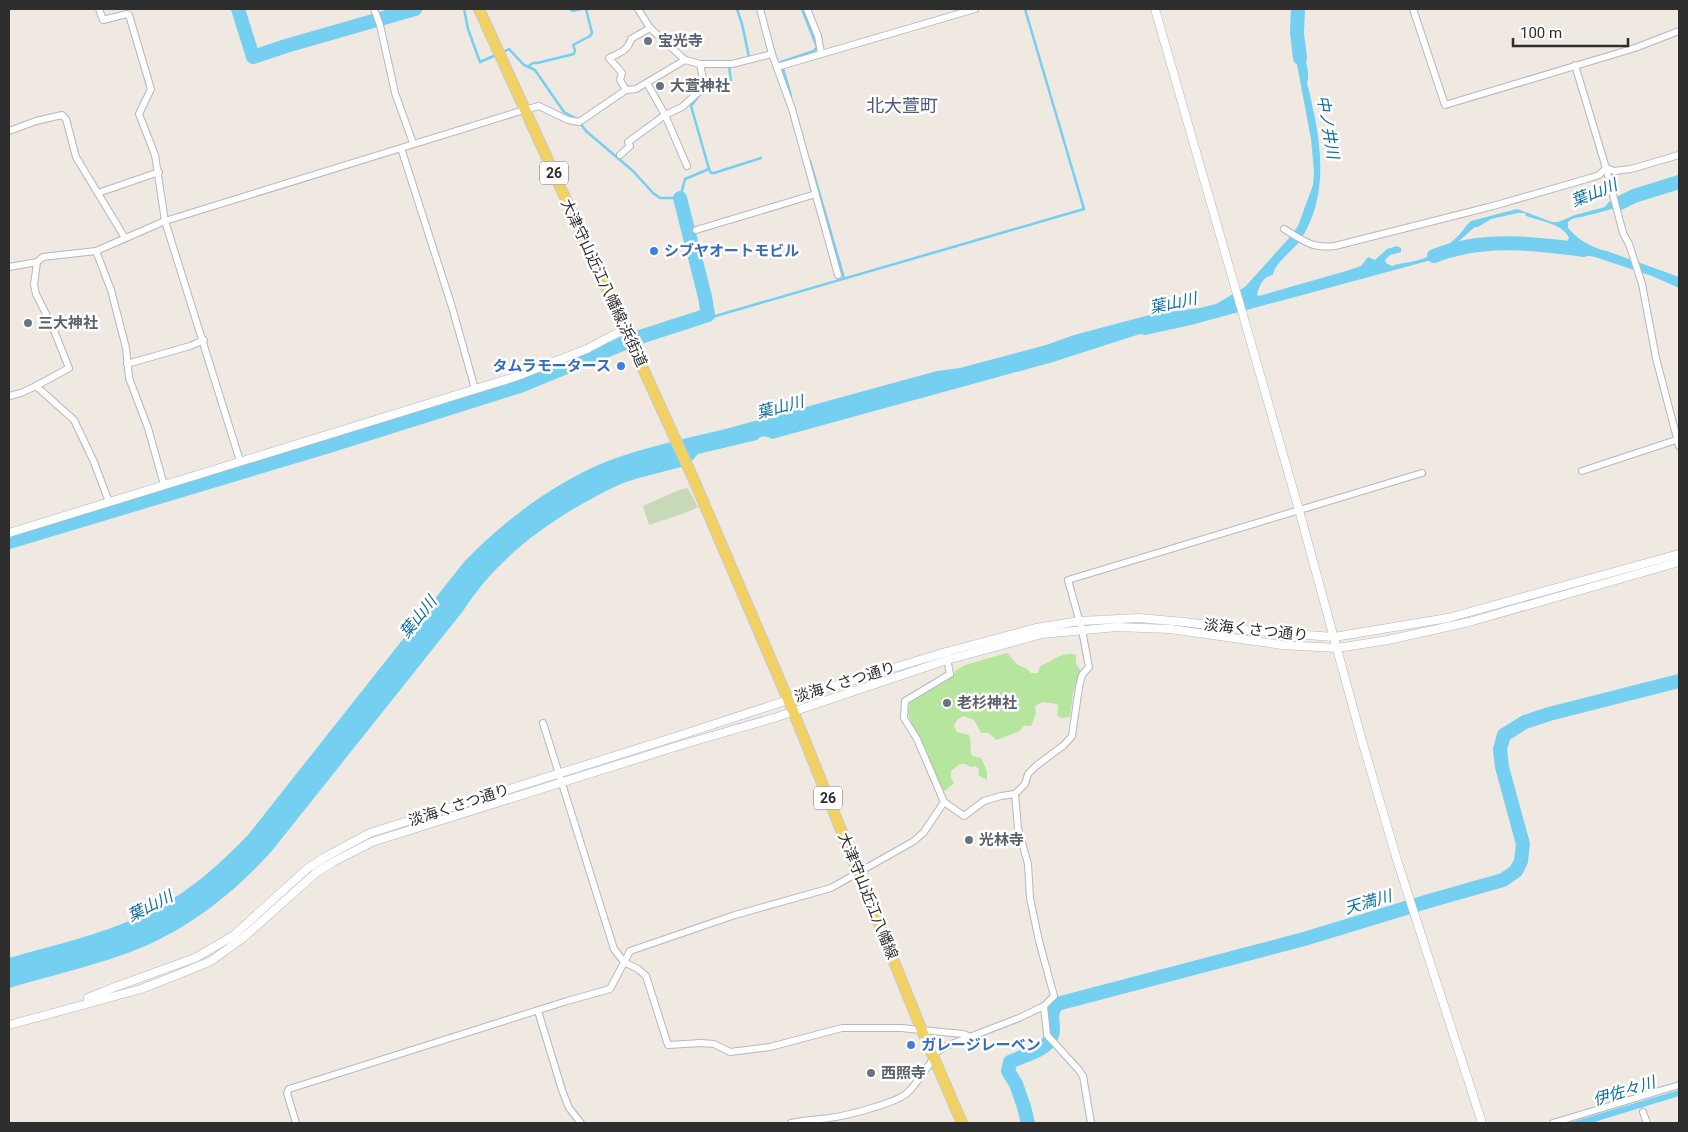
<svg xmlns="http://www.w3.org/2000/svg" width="1688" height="1132" font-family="Roboto,'Noto Sans JP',sans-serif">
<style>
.green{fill:#b6e59e}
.cemetery{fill:#c8d9b8}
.water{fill:#75cff0}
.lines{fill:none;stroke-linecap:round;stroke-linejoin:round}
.stream{stroke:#75cff0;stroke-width:2.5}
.river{stroke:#75cff0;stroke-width:14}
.minor-casing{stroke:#b4b7c1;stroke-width:8}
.tertiary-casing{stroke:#b4b7c1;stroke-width:9}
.primary-casing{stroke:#c9c9c9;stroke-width:12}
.minor{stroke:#fff;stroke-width:6}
.tertiary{stroke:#fff;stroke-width:8}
.primary{stroke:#f2d163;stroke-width:10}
.worship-dot{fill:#6b7280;stroke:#fff;stroke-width:2}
.shop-dot{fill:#3f7fe0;stroke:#fff;stroke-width:2}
.labels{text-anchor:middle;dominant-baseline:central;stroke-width:5;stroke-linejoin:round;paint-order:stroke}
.shield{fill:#fff;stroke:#6d6d6d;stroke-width:1}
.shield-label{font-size:14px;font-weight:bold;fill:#2e2e2e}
.worship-label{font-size:15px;font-weight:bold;fill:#5b616d;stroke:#fff;text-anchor:start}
.shop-label{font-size:15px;font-weight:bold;fill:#366cbe;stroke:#fff;text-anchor:start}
.street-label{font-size:15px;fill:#2e2e2e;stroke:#fff}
.water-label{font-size:16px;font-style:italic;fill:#0d6fa3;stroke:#fff}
.quarter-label{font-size:18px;fill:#4d5680;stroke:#fff}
</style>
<rect width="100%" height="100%" fill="#efe9e1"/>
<path class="green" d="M1007 653 1018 665 1027 669 1031 673H1038L1040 666C1051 662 1064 650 1076 655V664L1081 671 1073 693 1070 717 1061 718 1057 715 1058 708 1057 704 1043 702 1035 706 1036 713 1031 726H1024L1018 732 996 740 989 733H981L974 720 963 716 957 720 954 726 957 732 969 735C972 742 969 749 972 756L981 758 987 771V780L978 775 979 769 975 766 971 767C962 761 959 764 951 771V778L954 783 945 791H942L924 749 910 720 908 712 910 702 946 680 954 675 955 671 965 665Z"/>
<polygon class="cemetery" points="688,488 698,507 688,512 649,525 643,506 679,490"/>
<g class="water">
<path d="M1290 27C1299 43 1312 65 1307 84 1311 95 1312 107 1315 118 1323 161 1325 204 1299 242 1292 251 1274 264 1273 275 1263 276 1259 286 1257 295L1259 296 1346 271 1361 266 1368 257 1375 260 1387 249 1397 246 1401 248V252L1390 255 1385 260 1386 263 1392 266C1399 263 1407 263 1415 261 1429 258 1445 248 1456 238 1462 233 1465 226 1471 221L1517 209 1552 222H1558L1575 215 1605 207C1612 195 1625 198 1636 193 1630 208 1588 215 1572 219L1568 222V228C1578 240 1592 248 1607 251L1679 277V288L1652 276 1595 257 1568 252 1567 242 1569 238C1562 223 1542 222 1526 216L1525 213H1518L1491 219 1478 227H1475L1451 248 1447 255 1424 262 1191 325 1145 335 1140 334 1053 362 776 438 772 439C767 436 761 435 757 440L698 454 689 464 681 467C663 472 644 476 626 482 608 489 591 499 575 508 530 535 492 566 463 611L271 852C230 897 181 935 122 955 85 968 46 977 9 988V958C58 944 109 933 155 909 190 891 220 864 248 835L464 562C503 522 547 488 598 465 643 446 693 438 740 425 806 407 871 389 937 371L960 368 1046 345 1074 335 1153 314 1200 308 1216 304 1245 287 1290 237 1298 226 1313 185 1314 171 1311 139Z"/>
<polygon points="1679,1090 1679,1096 1591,1123 1568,1123"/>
</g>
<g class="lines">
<g class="stream">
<polyline points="464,9 468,29 480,62 498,54"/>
<polyline points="569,9 573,11 582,9"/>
<polyline points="737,9 742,24 749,57"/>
<polyline points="503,52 509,49 524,65 535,70 564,112 577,119 586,131 633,171 653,193 660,198 680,198 685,179 709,169 711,173 714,173 761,158"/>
<polyline points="529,66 533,63 537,63 574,54 575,50 573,45 590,36 592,33 586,9"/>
<path d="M704 90C710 84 723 85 731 81L729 66"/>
<polyline points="700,94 691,106 709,169"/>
<polyline points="791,96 781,62 814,51 817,47 802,9"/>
<polyline points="810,161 844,278"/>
<polyline points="708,315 712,317 1084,209 1025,9"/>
</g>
<g class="river">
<polyline points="238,9 253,57 286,46 415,9"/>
<polyline points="1298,9 1297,33 1300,58"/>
<polyline points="1620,203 1634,196 1679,182"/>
<path d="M1434 256C1481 237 1535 243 1584 250L1583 249"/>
<polyline points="9,542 329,446 520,386 637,338 708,315 705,297 680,198"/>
<path d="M1028 1123 1024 1107 1016 1084 1008 1071 1010 1062C1027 1053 1054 1051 1053 1027 1052 1017 1051 1012 1057 1004L1304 939 1429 901 1503 880 1516 871 1521 861 1523 844 1502 767 1500 749 1504 735 1525 722 1549 714 1679 681"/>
</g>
<defs>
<g id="minor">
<polyline points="99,9 103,20 127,14 129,15 151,89 139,114 155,155 165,221 240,461"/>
<polyline points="374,9 380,25 395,93 413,143"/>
<polyline points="638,9 650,28 685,60 700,64 732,64 772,54"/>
<polyline points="760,9 772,54 792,109 838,275"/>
<polyline points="807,9 818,36 821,53"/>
<polyline points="1413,9 1445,105 1635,48 1679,31"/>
<polyline points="1575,65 1606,168 1623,233 1629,244 1642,284 1656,358 1679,446"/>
<polyline points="777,67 975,9"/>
<polyline points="647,83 665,115 687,166"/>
<path d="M626 90 620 80 622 73 609 58C619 53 628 51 631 39L650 28"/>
<polyline points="9,131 36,121 62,115 66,119 76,157 125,238"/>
<polyline points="401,148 452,307 475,389"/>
<polyline points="620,155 630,146 628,142 665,115 682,107 702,89 704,84 700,64"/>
<polyline points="1606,168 1614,171 1631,169 1679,155"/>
<polyline points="98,193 159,172"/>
<path d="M1284 229C1304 241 1312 249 1335 246L1493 206 1590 178 1599 175 1606 168"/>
<polyline points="696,230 816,194"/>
<polyline points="96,251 111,290 126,348 129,378 148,428 164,485"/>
<polyline points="37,262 34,285 36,294 53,328 69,368 36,386 74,420 94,462 109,502"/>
<polyline points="9,267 37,262 43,257 96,251 165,221 524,110 539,106 568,120 579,122 626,90 636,89 685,60"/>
<polyline points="127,364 190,346 204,340"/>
<polyline points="9,396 21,393 36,386"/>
<polyline points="1582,471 1679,439"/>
<polyline points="946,652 950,674 905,701 904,718 917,739 944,802 964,816 984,801 1001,796 1015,794 1025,784 1028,774 1036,766 1064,745 1072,736 1079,687 1082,675 1089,667 1082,630 1068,580 1422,473"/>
<polyline points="543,723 614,949 624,962 638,969 646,976 668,1045 701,1043 714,1044 730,1052 770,1047 842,1028 901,1028 963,1034 971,1037"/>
<polyline points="1044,1006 1047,1035 1078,1069 1083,1076 1091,1123"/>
<polyline points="538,1011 562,1090 569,1108 581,1123"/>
<polyline points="933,1054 949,1045 1019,1018 1044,1006 1054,996 1039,941 1030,898 1028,864 1018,828 1015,794"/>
<polyline points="1643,1112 1647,1123"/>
<polyline points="296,1123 287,1093 289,1089 567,1001 610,989 630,951 735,915 831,888 914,841 924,832 944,802"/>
<path d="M791 1123C803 1120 816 1120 829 1118 846 1116 892 1104 906 1094 914 1088 927 1067 934 1058"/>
<polyline points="1553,1123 1679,1085"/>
</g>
<g id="tertiary">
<polyline points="1155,9 1299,510 1363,744 1397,860 1482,1123"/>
<polyline points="9,533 515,377 587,349 625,329"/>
<polyline points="88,998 115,987 195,958 233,936 308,868 327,856 370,833 678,736 788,700 946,652 1036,628 1080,621 1139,618 1184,622 1254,631 1334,637 1448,618 1679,554"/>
<polyline points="9,1025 141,989 177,975 211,961 243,938 317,872 335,861 372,842 681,745 777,717 947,660 1042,634 1117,627 1143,628 1170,629 1282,645 1337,648 1388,640 1469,622 1679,562"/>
</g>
<polyline id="primary" points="479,9 693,478 793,711 920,1026 962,1123"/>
</defs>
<use href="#minor" class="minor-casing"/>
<use href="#tertiary" class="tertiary-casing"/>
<use href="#primary" class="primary-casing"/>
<use href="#minor" class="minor"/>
<use href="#tertiary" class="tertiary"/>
<use href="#primary" class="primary"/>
</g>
<g class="worship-dot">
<circle cx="648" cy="41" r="5"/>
<circle cx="660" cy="86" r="5"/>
<circle cx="28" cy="323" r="5"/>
<circle cx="947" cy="703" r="5"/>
<circle cx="969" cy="840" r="5"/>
<circle cx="871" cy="1073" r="5"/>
</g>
<g class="shop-dot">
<circle cx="654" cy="251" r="5"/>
<circle cx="621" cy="366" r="5"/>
<circle cx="911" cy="1045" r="5"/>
</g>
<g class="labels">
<g class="shield">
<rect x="540" y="161.5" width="28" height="23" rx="4"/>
<rect x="814" y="786.5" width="28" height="23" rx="4"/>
</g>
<g class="shield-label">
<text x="554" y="173">26</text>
<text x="828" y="798">26</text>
</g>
<g class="worship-label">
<text x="658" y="41">宝光寺</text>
<text x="670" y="86">大萱神社</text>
<text x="38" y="323">三大神社</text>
<text x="957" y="703">老杉神社</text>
<text x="979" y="840">光林寺</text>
<text x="881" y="1073">西照寺</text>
</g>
<g class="shop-label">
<text x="664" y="251">シブヤオートモビル</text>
<text x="611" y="366" text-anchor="end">タムラモータース</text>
<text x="921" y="1045">ガレージレーベン</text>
</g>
<g class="street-label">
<text transform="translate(604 283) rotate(65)">大津守山近江八幡線;浜街道</text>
<text transform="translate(1256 630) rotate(6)">淡海くさつ通り</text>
<text transform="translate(845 682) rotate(-17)">淡海くさつ通り</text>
<text transform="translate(459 805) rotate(-18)">淡海くさつ通り</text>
<text transform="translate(868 896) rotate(68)">大津守山近江八幡線</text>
</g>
<g class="water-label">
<text transform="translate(1328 127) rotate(80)">中ノ井川</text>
<text transform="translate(1594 193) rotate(-22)">葉山川</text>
<text transform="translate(1173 303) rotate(-12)">葉山川</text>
<text transform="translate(780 407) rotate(-15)">葉山川</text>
<text transform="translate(418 617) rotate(-51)">葉山川</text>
<text transform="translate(1368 902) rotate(-16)">天満川</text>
<text transform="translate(150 906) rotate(-27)">葉山川</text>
<text transform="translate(1624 1091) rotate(-17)">伊佐々川</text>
</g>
<g class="quarter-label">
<text x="902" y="105">北大萱町</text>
</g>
</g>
<rect width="1688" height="1132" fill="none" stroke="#2e2e2e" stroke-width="20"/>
<path d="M1513 38v8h115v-8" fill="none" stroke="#2e2e2e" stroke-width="2.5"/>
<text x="1520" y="38" font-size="15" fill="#2e2e2e" stroke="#ffffff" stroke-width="4" paint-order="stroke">100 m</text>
</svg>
